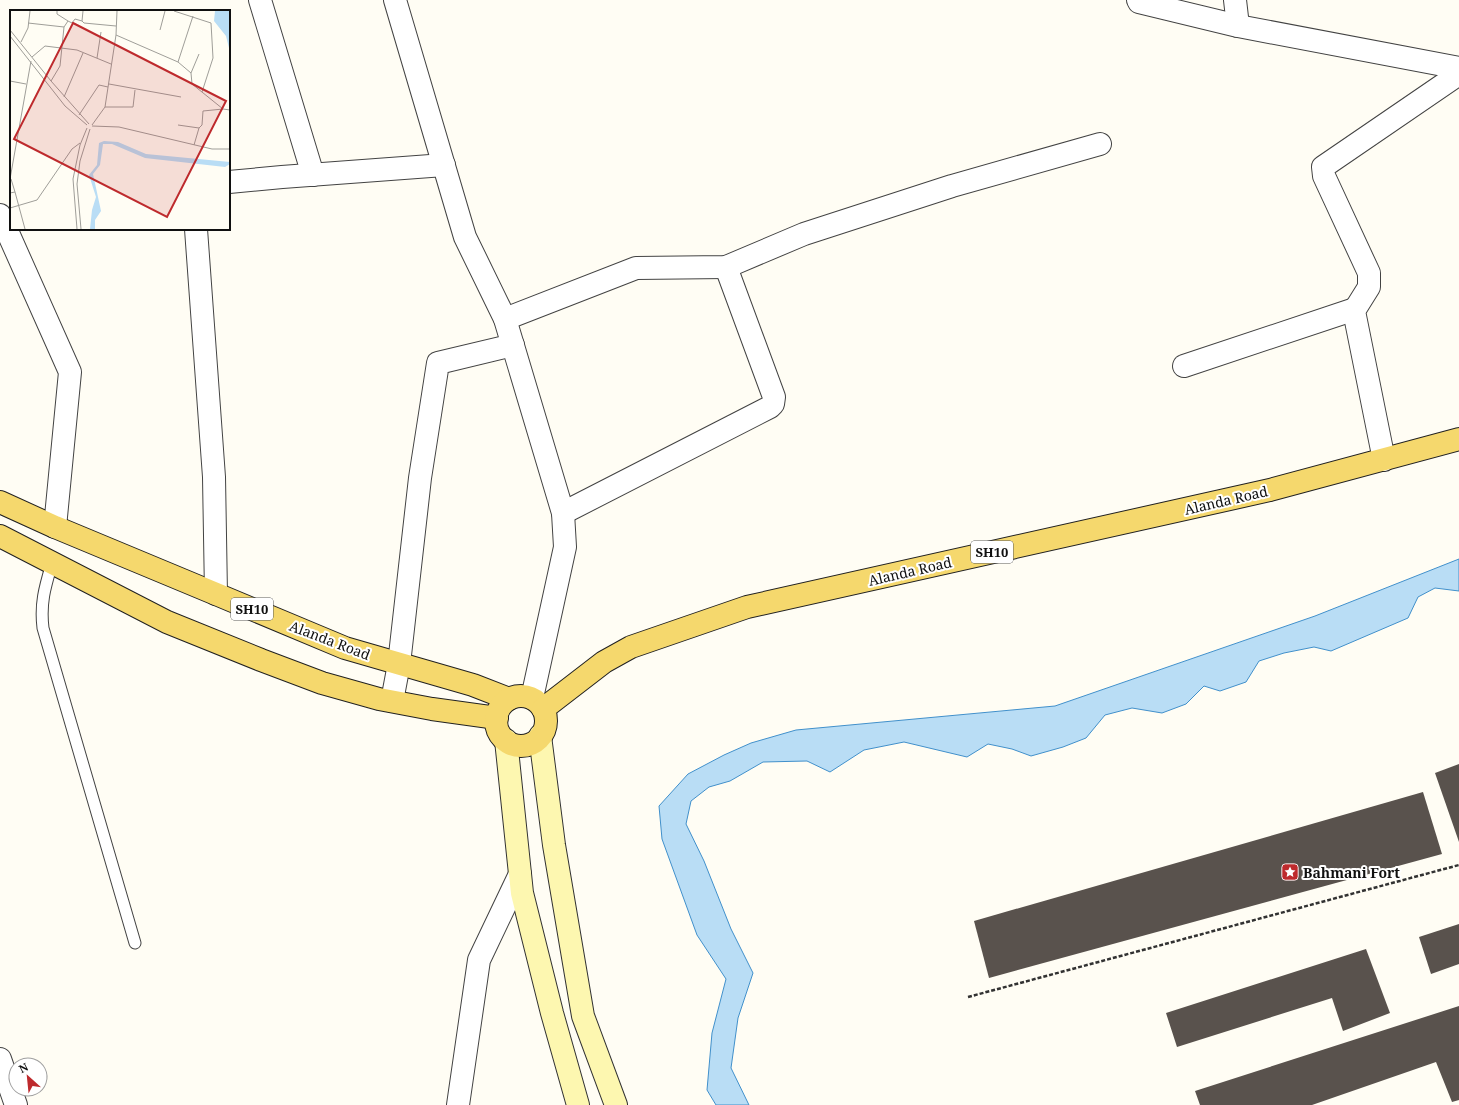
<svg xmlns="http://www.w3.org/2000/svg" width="1459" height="1105" font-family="'Noto Serif',serif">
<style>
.water{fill:#b9ddf5;stroke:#4190cb}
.building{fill:#59524d}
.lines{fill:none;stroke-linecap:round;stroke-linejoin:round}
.service-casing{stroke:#434343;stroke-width:13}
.minor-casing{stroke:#434343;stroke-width:24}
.tertiary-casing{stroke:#434343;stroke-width:24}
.secondary-casing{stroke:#323232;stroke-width:24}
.primary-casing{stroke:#212121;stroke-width:24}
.path{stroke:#323232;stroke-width:2.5;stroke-dasharray:4 2;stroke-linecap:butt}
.service{stroke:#fff;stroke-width:11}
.minor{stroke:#fff;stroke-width:22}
.tertiary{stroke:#fff;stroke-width:22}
.secondary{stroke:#fdf7b0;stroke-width:22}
.primary{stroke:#f5d86d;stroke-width:22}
.labels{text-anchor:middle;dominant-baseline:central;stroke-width:4;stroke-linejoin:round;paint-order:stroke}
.shield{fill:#fff;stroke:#585858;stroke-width:1}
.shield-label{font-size:13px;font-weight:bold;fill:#101010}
.street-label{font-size:14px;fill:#101010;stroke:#fff}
.poi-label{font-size:14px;font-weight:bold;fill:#101010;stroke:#fff;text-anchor:start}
.inset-road{fill:none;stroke:#9f9e99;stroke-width:1}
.view{fill:#be2a2d;fill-opacity:0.15;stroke:#be2a2d;stroke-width:2}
.inset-edge{fill:none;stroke:#101010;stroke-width:2}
</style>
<rect width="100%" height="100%" fill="#fffdf4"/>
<polygon class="water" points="1459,559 1459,591 1435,588 1418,597 1408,618 1331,651 1314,647 1284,653 1259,661 1246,682 1220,691 1204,686 1186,704 1162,713 1132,708 1105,715 1086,738 1063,747 1031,756 1012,749 988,744 967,757 904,742 864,750 830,772 807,761 763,762 730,781 709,787 691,801 686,824 704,861 731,929 753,973 738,1018 731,1068 749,1105 716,1105 707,1090 712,1033 726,979 697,935 662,839 659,806 688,774 724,755 751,743 796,730 1055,706 1315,616"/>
<g class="building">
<polygon points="1459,764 1459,842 1435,773"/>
<polygon points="1423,792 1442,854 989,978 974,921"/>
<polygon points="1459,924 1459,964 1431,974 1419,937"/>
<polygon points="1366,949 1390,1013 1343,1031 1332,998 1177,1047 1166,1013"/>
<polygon points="1459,1006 1459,1100 1452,1102 1436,1062 1312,1105 1200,1105 1195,1091"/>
</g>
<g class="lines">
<defs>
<path id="service" d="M52 563C45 587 40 603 43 628L135 943"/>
<g id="minor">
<polyline points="260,0 313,175"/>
<polyline points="1235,0 1238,26"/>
<polyline points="229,182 282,177 444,165"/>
<polyline points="0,215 70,372 55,527"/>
<polyline points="196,229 214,477 216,594"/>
<polyline points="505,319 636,268 726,267 804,234 952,186 1100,144"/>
<polyline points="1184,366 1355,309"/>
<polyline points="1384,460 1354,311 1369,287 1369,273 1324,176 1323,167 1459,74"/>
<polyline points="563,513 770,407 773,404 774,397 726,267"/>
<polyline points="392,701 399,664 420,478 438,363 513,345"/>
<polyline points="0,1059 16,1105"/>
</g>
<g id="tertiary">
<polyline points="395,0 465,237 505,319 563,513 565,547 532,698"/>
<polyline points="1138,0 1139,2 1238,26 1459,68"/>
<polyline points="458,1105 479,960 520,874"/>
</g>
<g id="secondary">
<polyline points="540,736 554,845 583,1016 616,1105"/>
<polyline points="506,740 522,893 552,1013 578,1105"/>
</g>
<g id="primary">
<polyline points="0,502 55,527 216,594 345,648 473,685 509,699"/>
<polyline points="0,536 167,622 261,660 322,683 379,699 432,709 497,718"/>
<circle cx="521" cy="721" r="25"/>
<polyline points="543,709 604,662 631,647 747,607 1270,490 1459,439"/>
</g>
</defs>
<use href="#service" class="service-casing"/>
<use href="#minor" class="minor-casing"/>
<use href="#tertiary" class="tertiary-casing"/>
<use href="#secondary" class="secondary-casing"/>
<use href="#primary" class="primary-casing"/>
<polyline class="path" points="968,997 1459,865"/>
<use href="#service" class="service"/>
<use href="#minor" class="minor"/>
<use href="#tertiary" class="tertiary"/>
<use href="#secondary" class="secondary"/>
<use href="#primary" class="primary"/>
</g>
<defs>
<symbol id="sight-square" viewBox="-11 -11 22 22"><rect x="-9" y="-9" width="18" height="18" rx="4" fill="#be2a2d" stroke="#fff"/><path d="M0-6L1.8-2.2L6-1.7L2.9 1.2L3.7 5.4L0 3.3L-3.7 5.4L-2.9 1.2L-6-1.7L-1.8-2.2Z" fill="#fff"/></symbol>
</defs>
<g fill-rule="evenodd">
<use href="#sight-square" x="1280" y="862" width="20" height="20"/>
</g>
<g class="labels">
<g class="shield">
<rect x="971" y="541" width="42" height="22" rx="3"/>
<rect x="231" y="598" width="42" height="22" rx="3"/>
</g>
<g class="shield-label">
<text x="992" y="552">SH10</text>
<text x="252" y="609">SH10</text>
</g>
<g class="street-label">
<text transform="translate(1226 500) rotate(-13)">Alanda Road</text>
<text transform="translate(910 571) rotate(-13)">Alanda Road</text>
<text transform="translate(330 640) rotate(21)">Alanda Road</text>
</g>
<g class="poi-label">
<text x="1303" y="872">Bahmani Fort</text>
</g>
</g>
<g transform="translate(10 10)">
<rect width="220" height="220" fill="#fffdf4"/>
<path d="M205 1H220V42L216 26 204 11ZM94 131 108 132 136 144 220 152V154L215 157 135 148 102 134H93L90 155 83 164 91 201 85 210V219H80L82 200 86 187 79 165 87 155 89 133Z" fill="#b9ddf5"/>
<path class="inset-road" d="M164 1 201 13 203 48 192 82M58 11 62 13 65 9 72 11 73 1M72 11 74 13 106 16M18 13 54 17M0 20 41 71 79 114M150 20 155 1M106 25 168 52 181 63 182 74 213 99 220 100M0 26 55 96 77 115M11 32 18 18 20 1M22 47 35 36 67 40 101 54M87 48 91 22M168 52 183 6M181 63 189 44M0 71 16 74M41 71 50 56 54 17 58 11 47 4V1M99 74 171 87M54 87 73 43M95 97H123L125 80M69 105 89 75 98 77M82 115 95 97 106 25 107 1M168 115 189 118M82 116 109 117 202 139H220M184 135 189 118 192 115 193 101 213 99M0 169 21 51M1 169 5 182M0 183 5 182 15 219M0 198 27 190 62 139 70 133M67 219 63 169 70 135 77 118M71 219 67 174 70 151 80 119"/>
<path class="view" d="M63 13 216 91 157 207 4 129Z"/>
<rect width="220" height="220" class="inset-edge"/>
</g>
<g transform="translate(28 1077) rotate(333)"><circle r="19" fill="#ffffff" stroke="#9f9f9f"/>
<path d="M0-3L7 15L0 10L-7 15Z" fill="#be2a2d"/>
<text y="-6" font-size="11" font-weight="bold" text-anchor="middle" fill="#101010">N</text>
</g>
</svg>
